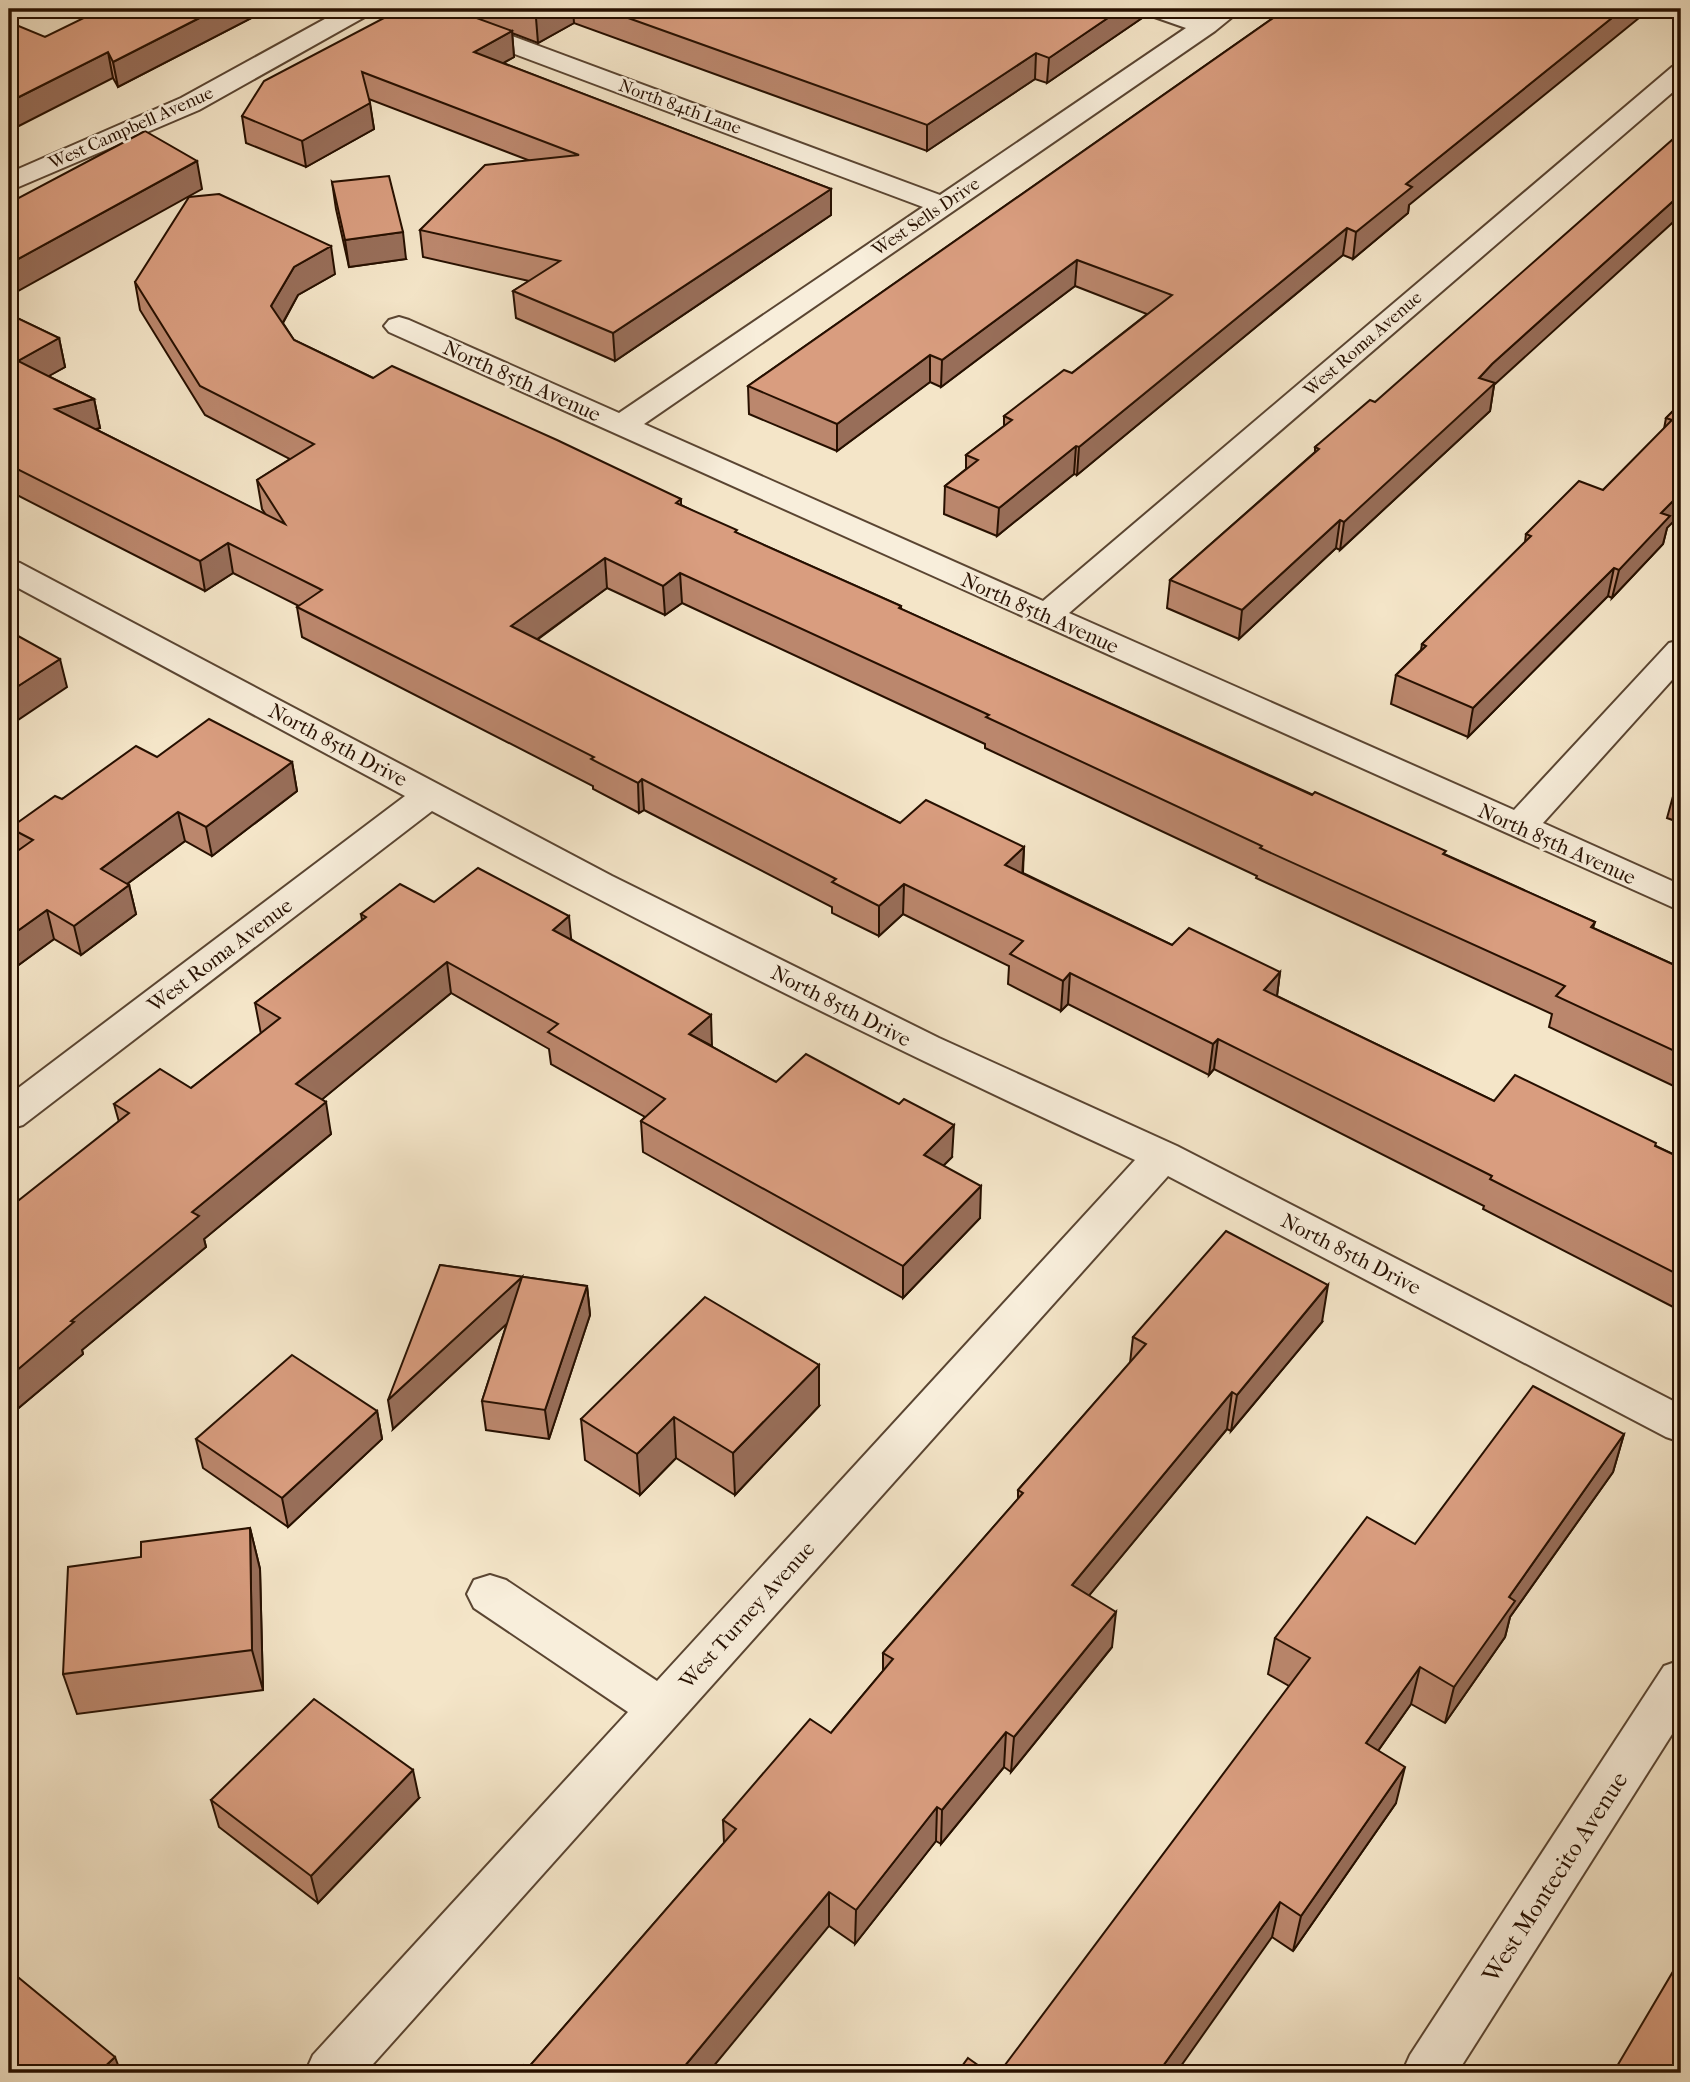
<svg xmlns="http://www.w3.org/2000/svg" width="1690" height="2082" font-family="'IM FELL French Canon',serif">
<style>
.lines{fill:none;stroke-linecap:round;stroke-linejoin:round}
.minor-casing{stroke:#5a4532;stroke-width:4}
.minor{fill:#f8eedb;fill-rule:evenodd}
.wall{fill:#bb876d;stroke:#271000;stroke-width:2}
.shaded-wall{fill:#986e59;stroke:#271000;stroke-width:2}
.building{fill:#d99d7f;stroke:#271000;stroke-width:2}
.labels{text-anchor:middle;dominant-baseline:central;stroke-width:5;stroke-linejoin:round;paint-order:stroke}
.far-street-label{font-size:18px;fill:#271000;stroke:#f8eedb}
.street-label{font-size:21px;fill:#271000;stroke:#f8eedb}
.near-street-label{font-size:24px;fill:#271000;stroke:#f8eedb}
</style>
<rect width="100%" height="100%" fill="#f4e5c8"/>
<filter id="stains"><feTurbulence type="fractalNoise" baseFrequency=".00286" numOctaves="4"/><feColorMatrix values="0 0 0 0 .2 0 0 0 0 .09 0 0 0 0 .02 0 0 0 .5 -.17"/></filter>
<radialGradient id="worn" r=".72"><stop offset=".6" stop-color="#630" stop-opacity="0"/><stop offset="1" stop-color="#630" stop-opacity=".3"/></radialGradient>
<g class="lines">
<defs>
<g id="minor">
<polygon points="343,9 373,9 370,14 199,110 9,191 9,173 181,98"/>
<polygon points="405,9 439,9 940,195 1186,28 1146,14 1143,9 1179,9 1202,16 1214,9 1242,9 1215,31 644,424 1043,601 1672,67 1681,64 1681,85 1069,613 1514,810 1669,643 1681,640 1681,670 1543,823 1681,885 1681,911 389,332 384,326 389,320 399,317 409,320 619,413 923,207 408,14"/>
<path d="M9 560 20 563 612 876 939 1038 1177 1146 1681 1405V1442L1666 1437 1168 1176 365 2073H305L313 2055 628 1712 474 1608 467 1594 474 1580 490 1575 506 1580 657 1681 1135 1160C897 1051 663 935 432 811L23 1125 9 1129V1095L405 796 9 583Z"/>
<polygon points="1681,1660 1681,1720 1457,2073 1402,2073 1410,2055 1664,1666"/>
</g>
</defs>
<use href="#minor" class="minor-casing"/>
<use href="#minor" class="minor"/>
</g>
<g class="wall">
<polygon points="269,9 118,87 113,78 45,37"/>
<polygon points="401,9 1145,9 1145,16 1047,83 1035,79 927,151 574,23 538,43 512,33 514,57 503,63 831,189 831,215 615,361 516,318 513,291 529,281 423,257 420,230 528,160 369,99 374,129 306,167 246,143 242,116"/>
<polygon points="1286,9 1409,205 1408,213 1353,259 1343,255 1077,475 1074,474 997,536 944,514 945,486 966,469 966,455 1004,426 1004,416 1072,373 1147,314 1075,286 941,387 930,382 837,451 749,414 748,386"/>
<polygon points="332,182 406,259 349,267 336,209"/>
<polygon points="335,274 298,295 283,323 294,340 373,378 681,499 681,505 737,533 901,606 901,609 1595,922 1593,928 1681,968 1681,1088 1680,1089 1549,1027 1552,1014 1256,878 1257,876 985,748 985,744 682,603 665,615 607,588 537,640 900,823 1024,847 1023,873 1172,945 1280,972 1277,996 1494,1101 1656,1146 1681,1158 1681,1311 1483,1209 1484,1206 1214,1069 1209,1075 1068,1004 1061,1011 1008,984 1009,966 903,914 879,936 832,913 832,907 644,810 639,813 593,789 593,786 302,637 297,607 299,606 233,573 205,591 9,491 9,314 59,338 65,367 48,376 94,399 100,428 95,429 266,515 262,509 257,480 290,459 205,415 140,310 135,282"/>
<polygon points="1494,385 1490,411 1340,550 1336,548 1239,639 1167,608 1170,580 1315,452 1315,447 1375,402"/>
<polygon points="1681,403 1667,528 1663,544 1612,598 1608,596 1468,737 1391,704 1396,675 1421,650 1422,644 1525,542 1526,534 1603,490 1664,429 1666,418"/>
<polygon points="157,757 292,762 297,791 212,856 185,841 127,884 129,885 136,914 81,955 54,939 9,972 9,857 16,852 10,828 62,799"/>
<polygon points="1681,781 1681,823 1667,818 1675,789"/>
<polygon points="434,902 571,939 712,1047 776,1082 952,1157 943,1166 980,1218 903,1298 643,1152 641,1121 645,1117 551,1064 549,1049 451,993 321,1100 331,1134 204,1239 206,1247 82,1350 83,1354 9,1416 119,1122 114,1104 191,1088 261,1034 255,1003 362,920 361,914"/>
<polygon points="440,1265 587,1286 590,1315 549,1439 486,1430 482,1401 507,1323 393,1429"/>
<polygon points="1322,1322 1231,1431 1227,1429 1089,1595 1112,1647 1011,1772 1004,1767 941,1844 936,1841 855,1944 829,1926 528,2068 724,1843 723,1820 831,1733 883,1671 883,1653 1018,1499 1018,1490 1130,1363 1133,1337"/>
<polygon points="819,1406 735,1495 676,1458 640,1495 585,1460 581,1419"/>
<polygon points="377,1411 382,1439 288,1527 203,1468 196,1439"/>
<polygon points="1624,1434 1613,1472 1510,1617 1505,1637 1445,1723 1411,1704 1378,1751 1396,1803 1293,1951 1272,1937 1289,1686 1268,1674 1275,1638 1415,1544"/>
<polygon points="250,1528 260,1569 263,1690 77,1714 63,1674 141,1557"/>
<polygon points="419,1798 318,1903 219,1827 211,1800"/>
</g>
<g class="shaded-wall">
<polygon points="217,9 269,9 118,87 113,62"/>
<polygon points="553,9 573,9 574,23 538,43 536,18"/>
<polygon points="1121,9 1145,9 1145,16 1047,83 1049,58"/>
<polygon points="1623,9 1650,9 1409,205 1408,213 1353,259 1356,232 1406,184"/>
<polygon points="512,31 514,57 477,78 474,52"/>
<polygon points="108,52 113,78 9,131 9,102"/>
<polygon points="1036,53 1035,79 927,151 927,125"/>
<polygon points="370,103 374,129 306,167 302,141"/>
<polygon points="197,161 202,189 9,296 9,264"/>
<polygon points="831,189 831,215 615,361 613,333"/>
<polygon points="1681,194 1681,215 1494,385 1490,411 1340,550 1344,522 1479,378 1492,364"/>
<polygon points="1347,228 1343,255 1077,475 1079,447"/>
<polygon points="403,232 406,259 349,267 345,240"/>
<polygon points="331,246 335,274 298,295 276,335 271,306 294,267"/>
<polygon points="1077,260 1075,286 941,387 942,360"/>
<polygon points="59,338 65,367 24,390 18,361"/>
<polygon points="930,355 930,382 837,451 837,424"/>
<polygon points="94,399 100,428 61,438 55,409"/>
<polygon points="1076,446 1074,474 997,536 999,508"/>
<polygon points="1681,493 1681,514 1667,528 1663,544 1612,598 1619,570 1661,513"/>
<polygon points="1340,520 1336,548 1239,639 1242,610"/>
<polygon points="228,543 233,573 205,591 200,561"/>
<polygon points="605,558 607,588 514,656 511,626"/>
<polygon points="1614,568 1608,596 1468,737 1473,708"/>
<polygon points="680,573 682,603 665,615 663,586"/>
<polygon points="60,659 67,687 9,726 9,692"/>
<polygon points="292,762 297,791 212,856 206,827"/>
<polygon points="642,779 644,810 639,813 638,783"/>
<polygon points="178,812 185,841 108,898 101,869"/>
<polygon points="1024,847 1022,878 1005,865"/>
<polygon points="904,884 903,914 879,936 879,906"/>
<polygon points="129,885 136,914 81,955 74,926"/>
<polygon points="47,910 54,939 9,972 9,937"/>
<polygon points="569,916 572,948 553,930"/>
<polygon points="447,962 451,993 302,1116 296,1084"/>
<polygon points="1280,972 1276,1003 1264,990"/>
<polygon points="1070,973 1068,1004 1061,1011 1063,981"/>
<polygon points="711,1015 712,1046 689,1034"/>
<polygon points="1218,1039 1214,1069 1209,1075 1213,1044"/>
<polygon points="326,1102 331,1134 204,1239 206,1247 82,1350 83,1354 9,1416 9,1377 192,1212"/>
<polygon points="954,1125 952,1157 923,1186 924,1155"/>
<polygon points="981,1186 980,1218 903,1298 903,1266"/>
<polygon points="522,1277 526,1306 393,1429 388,1400"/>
<polygon points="1328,1285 1322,1322 1231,1431 1237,1395"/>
<polygon points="587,1286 590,1315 549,1439 545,1410"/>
<polygon points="819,1365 819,1406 735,1495 733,1453"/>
<polygon points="1232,1392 1227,1429 1068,1621 1072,1585"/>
<polygon points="377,1411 382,1439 288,1527 282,1498"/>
<polygon points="674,1417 676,1458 640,1495 637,1454"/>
<polygon points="1624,1434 1613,1472 1510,1617 1505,1637 1445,1723 1454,1687 1509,1597"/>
<polygon points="250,1528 260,1569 263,1690 252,1650"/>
<polygon points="1116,1612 1112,1647 1011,1772 1014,1737"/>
<polygon points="1420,1667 1411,1704 1358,1779 1366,1743"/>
<polygon points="1006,1732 1004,1767 941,1844 942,1810"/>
<polygon points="1405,1767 1396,1803 1293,1951 1301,1916"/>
<polygon points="413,1770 419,1798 318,1903 311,1876"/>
<polygon points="937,1807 936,1841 855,1944 856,1910"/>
<polygon points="829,1892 829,1926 708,2073 679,2073"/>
<polygon points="1280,1902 1272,1937 1176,2073 1158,2073"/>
<polygon points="115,2057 121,2073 98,2073"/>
</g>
<g class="building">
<polygon points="102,9 217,9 113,62 108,52 9,102 9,22 45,37"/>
<polygon points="401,9 452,9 512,31 474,52 831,189 613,333 513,291 560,261 420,230 485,165 579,155 362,72 370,103 302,141 242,116 264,81"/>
<polygon points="511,9 553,9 536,18"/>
<polygon points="603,9 1121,9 1049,58 1036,53 927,125"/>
<polygon points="1286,9 1623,9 1406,184 1412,187 1356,232 1347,228 1079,447 1076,446 999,508 945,486 978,460 966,455 1012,420 1004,416 1064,370 1072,373 1172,295 1077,260 942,360 930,355 837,424 748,386"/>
<polygon points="145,131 197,161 9,264 9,203"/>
<polygon points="1681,132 1681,194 1492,364 1479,378 1495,383 1344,522 1340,520 1242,610 1170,580 1319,449 1315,447 1370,400 1375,402"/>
<polygon points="389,176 403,232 345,240 332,182"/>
<polygon points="219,194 331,246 294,267 271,306 294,340 373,378 392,366 557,440 681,499 676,503 737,530 735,532 901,606 899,608 1312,795 1315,792 1446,851 1443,854 1595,922 1591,927 1681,968 1681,1054 1556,996 1565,986 1260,848 1262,846 986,717 989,715 680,573 663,586 605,558 511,626 900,823 926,800 1024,847 1005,865 1172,945 1189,928 1280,972 1264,990 1494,1101 1515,1075 1656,1143 1655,1146 1681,1158 1681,1276 1490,1179 1492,1176 1218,1039 1213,1044 1070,973 1063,981 1010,954 1023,941 904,884 879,906 832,882 836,879 642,779 638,783 591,759 594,757 297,607 322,590 228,543 200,561 9,465 9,314 59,338 18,361 94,399 55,409 285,524 257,480 314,444 200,386 135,282 189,197"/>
<polygon points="1681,403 1681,493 1661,513 1670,516 1619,570 1614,568 1473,708 1396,675 1426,646 1422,644 1531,536 1526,534 1579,481 1603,490 1672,420 1666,418"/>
<polygon points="9,631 60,659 9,692"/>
<polygon points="209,719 292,762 206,827 178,812 101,869 129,885 74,926 47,910 9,937 9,857 33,840 10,828 55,796 62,799 136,746 157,757"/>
<polygon points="1681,781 1681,791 1675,789"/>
<polygon points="478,868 569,916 553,930 711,1015 689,1034 776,1082 806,1054 899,1104 904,1099 954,1125 924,1155 981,1186 903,1266 641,1121 665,1099 548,1032 558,1024 447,962 296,1084 326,1102 192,1212 199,1216 71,1321 74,1322 9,1377 9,1208 129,1113 114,1104 160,1069 191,1088 280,1018 255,1003 366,917 361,914 400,884 434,902"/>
<polygon points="1226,1231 1328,1285 1237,1395 1232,1392 1072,1585 1116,1612 1014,1737 1006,1732 942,1810 937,1807 856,1910 829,1892 679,2073 517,2073 524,2065 528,2068 736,1829 723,1820 810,1719 831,1733 893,1659 883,1653 1023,1493 1018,1490 1146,1344 1133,1337"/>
<polygon points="440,1265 587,1286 545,1410 482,1401 522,1277 388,1400"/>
<polygon points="705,1297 819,1365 733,1453 674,1417 637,1454 581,1419"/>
<polygon points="292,1355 377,1411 282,1498 196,1439"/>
<polygon points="1533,1386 1624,1434 1509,1597 1515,1601 1454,1687 1420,1667 1366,1743 1405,1767 1301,1916 1280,1902 1158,2073 999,2073 1310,1658 1275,1638 1367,1517 1415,1544"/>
<polygon points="250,1528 252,1650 63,1674 68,1567 141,1557 141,1542"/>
<polygon points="314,1699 413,1770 311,1876 211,1800"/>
<polygon points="1681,1958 1681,2073 1613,2073"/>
<polygon points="13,1973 115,2057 98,2073 9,2073 9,1978"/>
<polygon points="968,2058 989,2073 957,2073"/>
</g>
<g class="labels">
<g class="far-street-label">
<text transform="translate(680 107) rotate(20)">North 84th Lane</text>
<text transform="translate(131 128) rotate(-24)">West Campbell Avenue</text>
<text transform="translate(926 217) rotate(-34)">West Sells Drive</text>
<text transform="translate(1363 344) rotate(-41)">West Roma Avenue</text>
</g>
<g class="street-label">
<text transform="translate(522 381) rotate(24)">North 85th Avenue</text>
<text transform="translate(1040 613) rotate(24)">North 85th Avenue</text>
<text transform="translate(338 745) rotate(28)">North 85th Drive</text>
<text transform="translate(1557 844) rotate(24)">North 85th Avenue</text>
<text transform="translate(220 955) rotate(-37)">West Roma Avenue</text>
<text transform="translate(841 1006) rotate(27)">North 85th Drive</text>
<text transform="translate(1351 1254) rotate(27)">North 85th Drive</text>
<text transform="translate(747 1615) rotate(-48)">West Turney Avenue</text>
</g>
<g class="near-street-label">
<text transform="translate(1555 1877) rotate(-57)">West Montecito Avenue</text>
</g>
</g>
<rect width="1690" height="2082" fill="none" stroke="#f4e5c8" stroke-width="35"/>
<rect x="10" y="10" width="1669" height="2061" fill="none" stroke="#271000" stroke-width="3.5"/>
<rect x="18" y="18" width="1655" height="2047" fill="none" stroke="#271000" stroke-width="2"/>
<rect width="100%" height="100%" filter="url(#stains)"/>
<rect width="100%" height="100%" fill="url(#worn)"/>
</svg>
